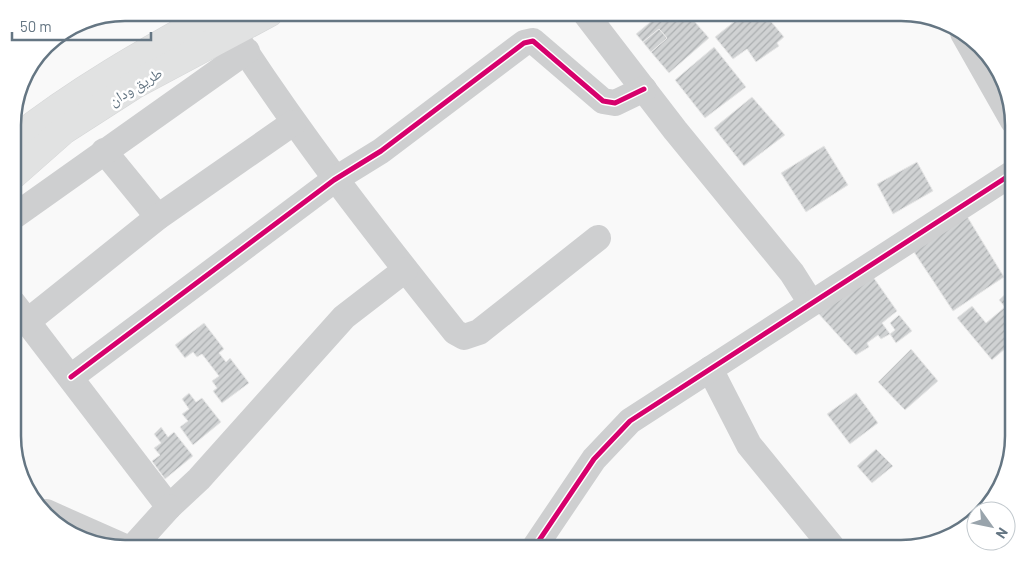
<svg xmlns="http://www.w3.org/2000/svg" width="1026" height="561" font-family="Barlow,'Noto Naskh Arabic',sans-serif">
<style>
.building{fill:url(#building-hatch);stroke:#e8e8e8}
.lines{fill:none;stroke-linecap:round;stroke-linejoin:round}
.major-casing{stroke:#d5d6d7;stroke-width:29}
.minor{stroke:#cecfd0;stroke-width:26}
.major{stroke:#e1e2e2;stroke-width:28}
.cycleway-casing{stroke:#fff;stroke-width:8}
.cycleway{stroke:#d6006c;stroke-width:5}
.labels{text-anchor:middle;dominant-baseline:central;stroke-width:5;stroke-linejoin:round;paint-order:stroke}
.street-label{font-size:15px;fill:#657683;stroke:#fff}
.rim{fill:none;stroke:#657683;stroke-width:2.5}
</style>
<defs>
<pattern id="building-hatch" width="6" height="6" patternUnits="userSpaceOnUse" patternTransform="scale(1.25)"><rect width="6" height="6" fill="#d0d2d3"/><path d="M-1 1l2-2M0 6l6-6M5 7l2-2" fill="none" stroke="#acafb1"/></pattern>
</defs>
<rect width="100%" height="100%" fill="#f9f9f9"/>
<g class="building">
<polygon points="661,13 687,13 709,38 669,73 651,52 667,38 659,29 643,42 636,34"/>
<polygon points="745,13 764,13 784,37 777,43 779,46 756,62 747,49 733,59 715,37"/>
<polygon points="659,29 667,38 651,52 643,42"/>
<polygon points="714,47 746,87 705,118 675,80"/>
<polygon points="752,97 785,135 744,166 714,128"/>
<polygon points="824,146 848,185 806,212 781,173"/>
<polygon points="917,162 933,191 893,214 877,184"/>
<polygon points="965,213 1004,277 953,311 910,246"/>
<polygon points="871,274 897,311 882,323 890,334 881,339 878,335 867,343 869,347 856,355 818,313"/>
<polygon points="1013,287 1013,316 999,300"/>
<polygon points="972,306 986,323 1005,307 1013,316 1013,342 992,360 957,318"/>
<polygon points="899,315 912,331 896,343 890,334 895,330 890,323"/>
<polygon points="204,323 224,349 219,353 226,362 230,358 249,383 222,403 213,391 217,388 212,381 219,376 202,354 197,357 193,352 185,358 175,345"/>
<polygon points="911,349 938,381 905,410 878,382"/>
<polygon points="189,393 196,402 202,398 221,422 193,445 180,427 188,421 182,414 189,409 182,399"/>
<polygon points="856,393 878,423 850,444 827,414"/>
<polygon points="161,427 168,437 174,432 193,456 165,479 152,461 160,455 154,448 161,443 154,434"/>
<polygon points="876,449 893,466 872,483 857,466"/>
</g>
<g class="lines">
<defs>
<g id="major">
<path d="M13 141C76 91 145 52 216 13"/>
<polyline points="13,175 64,130 134,85 269,13"/>
</g>
</defs>
<use href="#major" class="major-casing"/>
<g class="minor">
<polyline points="585,13 675,130 792,273 811,303"/>
<path d="M222 15C293 127 372 228 455 332L464 337 479 332 598 238"/>
<polyline points="963,33 1013,121"/>
<polyline points="104,151 158,217"/>
<polyline points="13,217 247,51"/>
<polyline points="13,303 169,507 199,479 344,317 405,270"/>
<polyline points="28,321 158,217 293,123"/>
<polyline points="710,369 749,445 833,548"/>
<polyline points="71,377 334,180 381,151 524,43 533,41 603,101 615,103 644,89"/>
<polyline points="46,512 127,548"/>
<polyline points="132,548 169,507"/>
<polyline points="534,548 594,459 630,421 1013,173"/>
</g>
<use href="#major" class="major"/>
<defs>
<g id="cycleway">
<polyline points="71,377 334,180 381,151 524,43 533,41 603,101 615,103 644,89"/>
<polyline points="534,548 594,459 630,421 1013,173"/>
</g>
</defs>
<use href="#cycleway" class="cycleway-casing"/>
<use href="#cycleway" class="cycleway"/>
</g>
<g class="labels">
<g class="street-label">
<text transform="translate(135 86) rotate(-31)">طريق ودان</text>
</g>
</g>
<path d="M0 0H1026V561H0ZM125 21H901A104 104 0 0 1 1005 125V436A104 104 0 0 1 901 540H125A104 104 0 0 1 21 436V125A104 104 0 0 1 125 21Z" fill="#fff" fill-rule="evenodd"/>
<path class="rim" d="M125 21H901A104 104 0 0 1 1005 125V436A104 104 0 0 1 901 540H125A104 104 0 0 1 21 436V125A104 104 0 0 1 125 21Z"/>
<g transform="translate(991 526) rotate(123)"><circle r="24" fill="#ffffff" stroke="#c1c8cd"/>
<path d="M0-4L9 19L0 12L-9 19Z" fill="#99a4ac"/>
<text y="-8" font-size="14" font-weight="bold" text-anchor="middle" fill="#657683">N</text>
</g>
<path d="M12 32v8h139v-8" fill="none" stroke="#657683" stroke-width="2.5"/>
<text x="20" y="32" font-size="15" fill="#657683" stroke="#ffffff" stroke-width="4" paint-order="stroke">50 m</text>
</svg>
